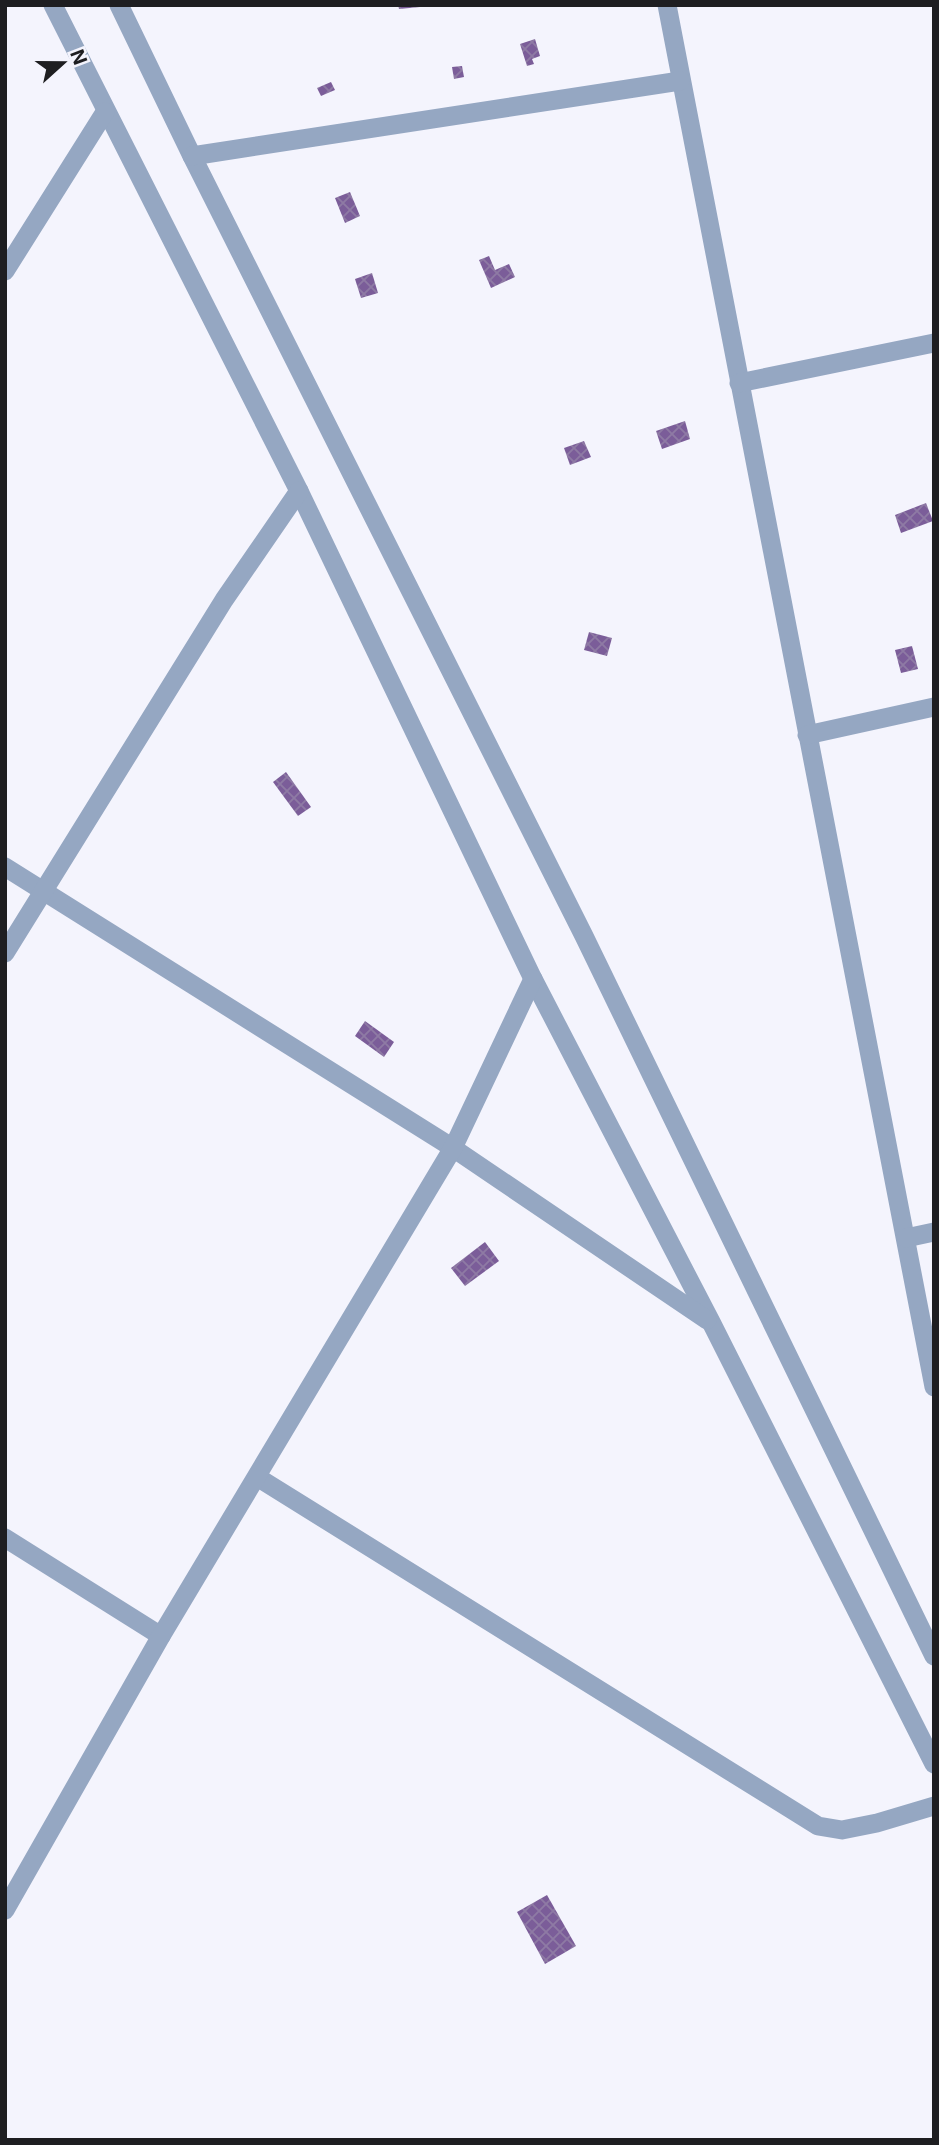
<svg xmlns="http://www.w3.org/2000/svg" width="939" height="2145" font-family="Inter,sans-serif">
<style>
.building{fill:url(#building-cross-hatch)}
.lines{fill:none;stroke-linecap:round;stroke-linejoin:round}
.minor{stroke:#95a7c2;stroke-width:19}
</style>
<defs>
<pattern id="building-cross-hatch" width="8" height="8" patternUnits="userSpaceOnUse" patternTransform="scale(1.75)"><rect width="8" height="8" fill="#7b5d99"/><path d="M0 0l8 8M0 8l8-8" fill="none" stroke="#8e7aa4"/></pattern>
</defs>
<rect width="100%" height="100%" fill="#f4f4fd"/>
<g class="building">
<polygon points="398,5 420,5 420,7 399,9"/>
<polygon points="535,39 540,56 532,59 534,64 527,66 520,44"/>
<polygon points="462,66 464,77 454,79 452,67"/>
<polygon points="331,82 335,90 321,96 317,88"/>
<polygon points="350,192 360,216 345,223 335,198"/>
<polygon points="489,256 495,270 509,264 515,277 491,288 479,260"/>
<polygon points="372,273 378,293 361,298 355,279"/>
<polygon points="685,421 690,439 662,449 656,431"/>
<polygon points="584,441 591,457 570,465 564,448"/>
<polygon points="926,503 933,521 901,533 895,515"/>
<polygon points="589,632 612,638 607,656 584,650"/>
<polygon points="912,646 918,669 901,673 895,650"/>
<polygon points="286,772 311,807 298,816 273,782"/>
<polygon points="365,1021 394,1042 384,1057 355,1036"/>
<polygon points="485,1242 499,1261 465,1286 451,1268"/>
<polygon points="547,1895 576,1946 545,1964 517,1912"/>
</g>
<g class="lines">
<g class="minor">
<polyline points="53,5 299,491 533,979 711,1322 934,1764"/>
<polyline points="119,5 192,156 584,936 934,1656"/>
<polyline points="667,5 934,1387"/>
<polyline points="192,156 680,81"/>
<polyline points="5,271 105,112"/>
<polyline points="739,383 934,343"/>
<polyline points="807,735 934,707"/>
<polyline points="5,867 453,1148 707,1320"/>
<polyline points="5,953 224,600 299,491"/>
<polyline points="906,1238 934,1232"/>
<polyline points="257,1477 818,1826 842,1830 877,1823 934,1806"/>
<polyline points="5,1538 161,1636"/>
<polyline points="5,1910 161,1636 453,1148 533,979"/>
</g>
</g>
<rect width="939" height="2145" fill="none" stroke="#1e1e21" stroke-width="14"/>
<g transform="translate(63 63) rotate(69)" stroke="#f4f4fd" stroke-width="5" paint-order="stroke">
<path d="M0-5L12 26L0 18L-12 26Z" fill="#1e1e21"/>
<text y="-10" font-size="19" font-weight="bold" text-anchor="middle" fill="#1e1e21">N</text>
</g>
</svg>
